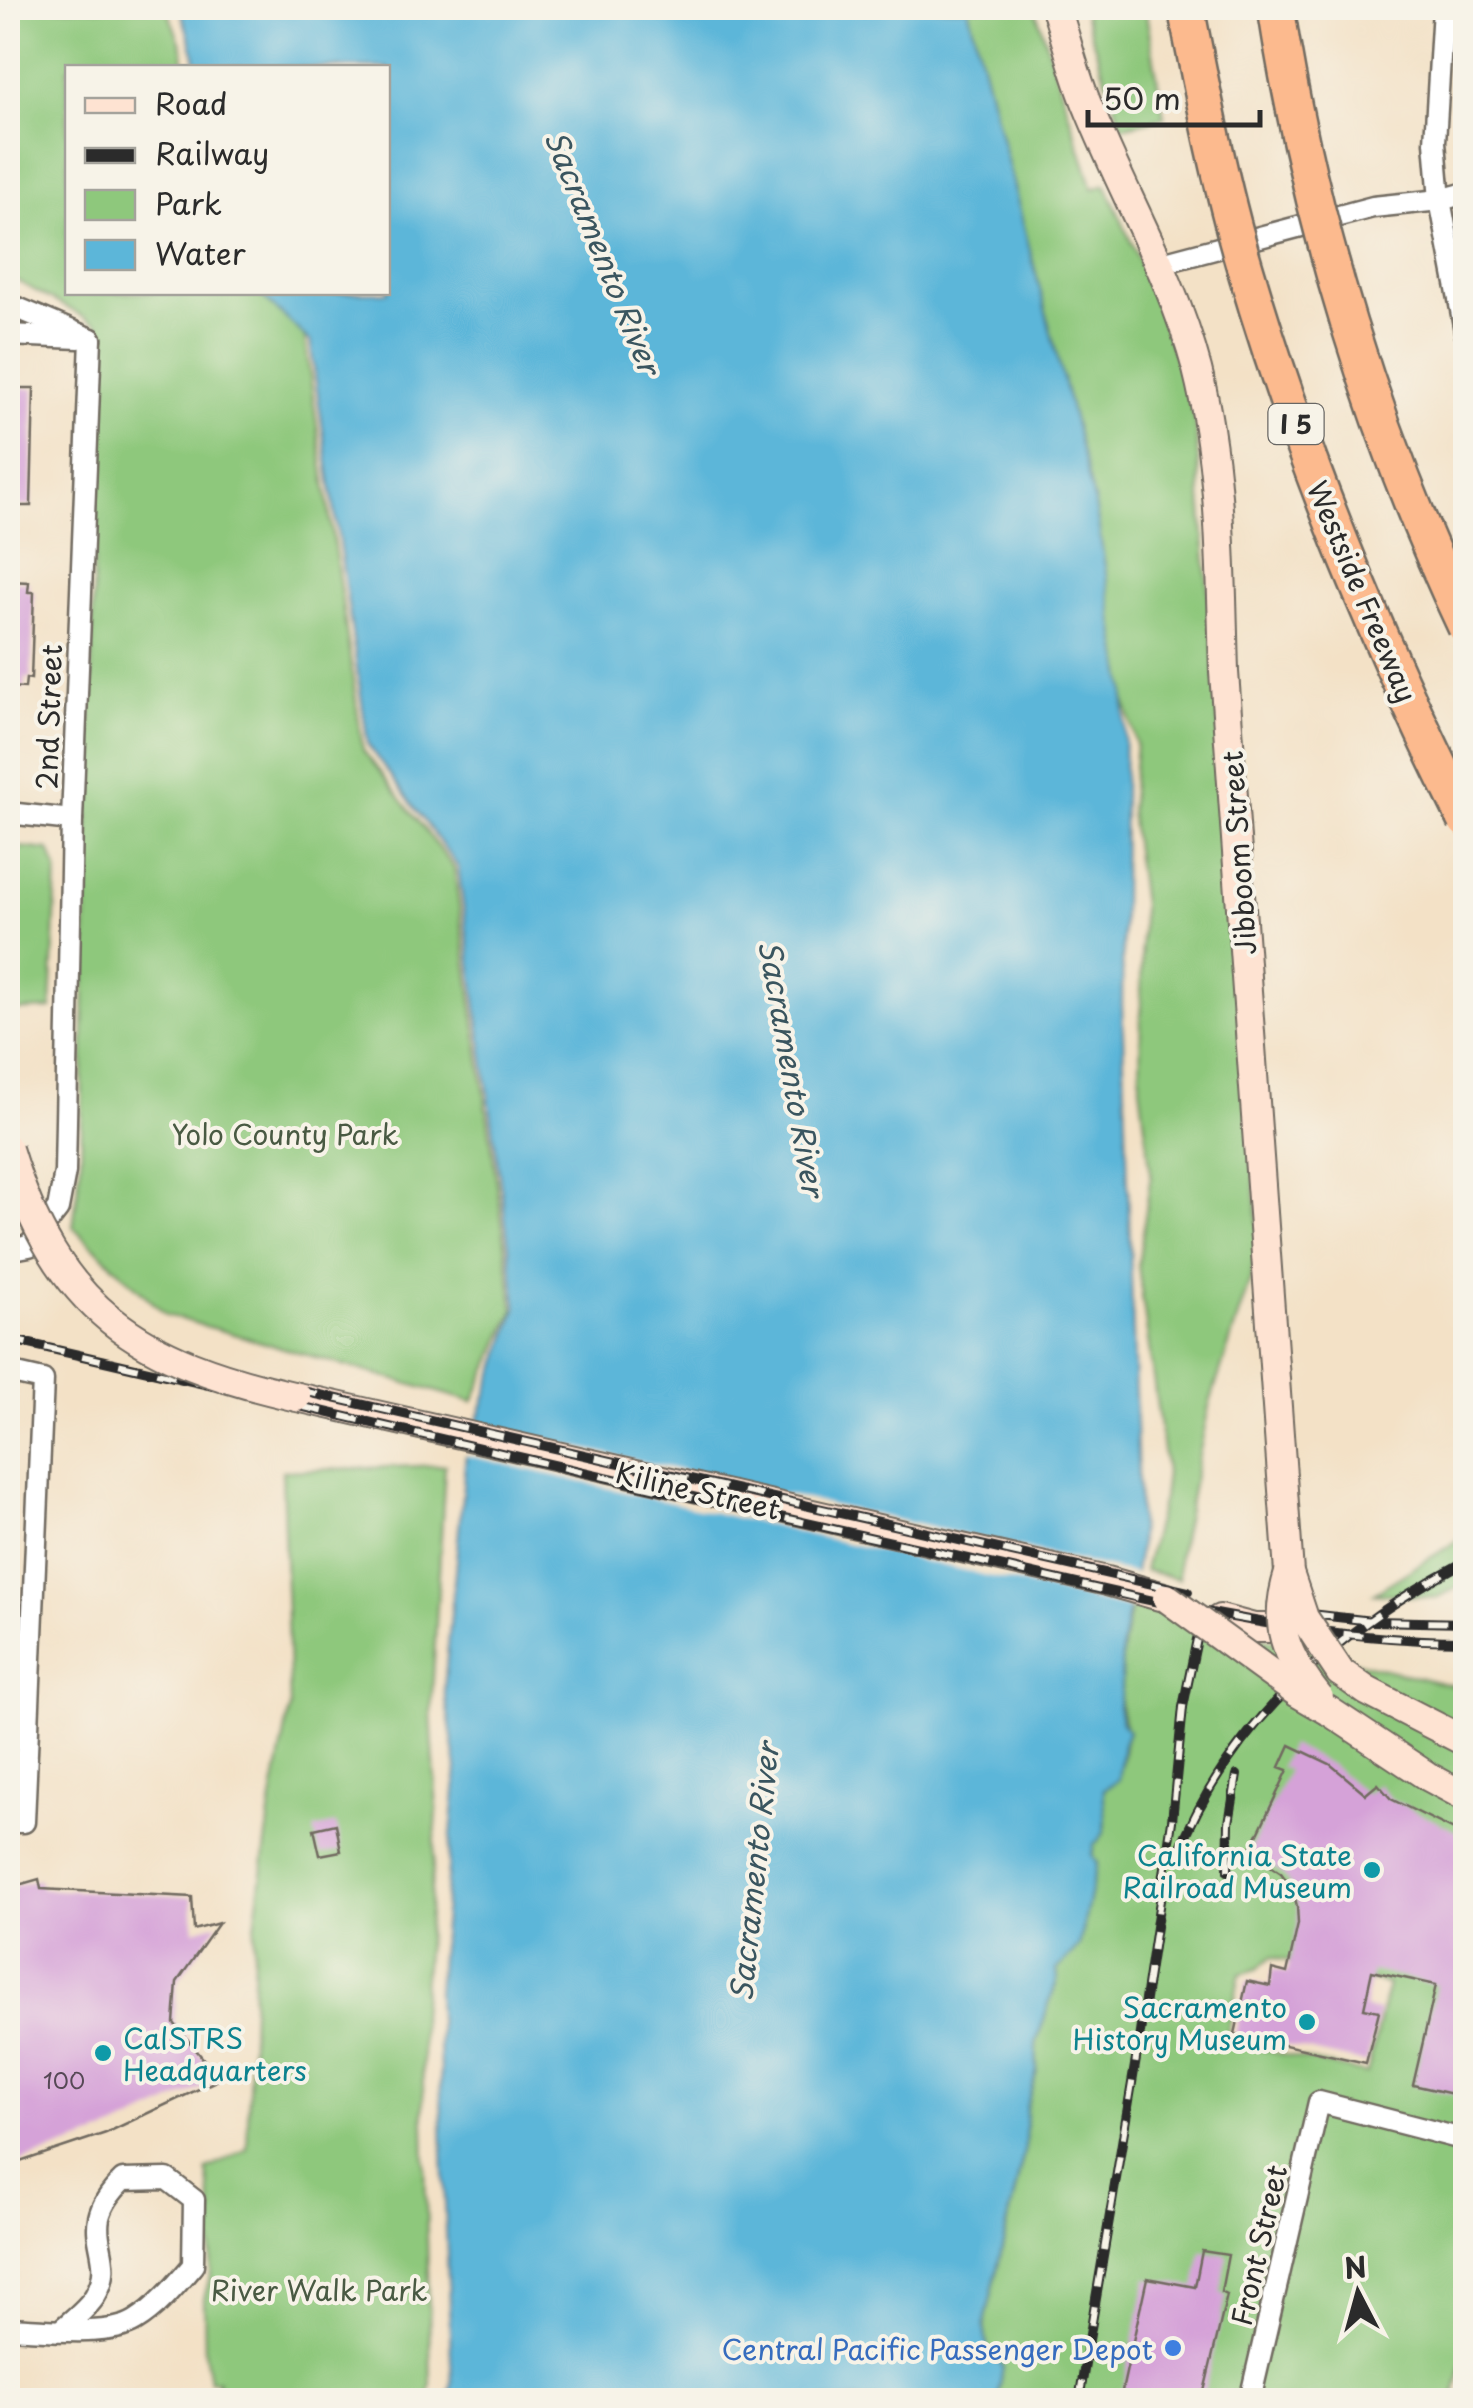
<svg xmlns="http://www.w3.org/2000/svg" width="1473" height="2408" font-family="'Playpen Sans',sans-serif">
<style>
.green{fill:#8ec87c;stroke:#5c7a54;stroke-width:2.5;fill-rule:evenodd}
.water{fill:#5cb6d9;stroke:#447082;stroke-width:2.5}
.pier{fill:#f3e1c6}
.building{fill:#d5a2d8}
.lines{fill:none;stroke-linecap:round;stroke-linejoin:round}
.street-casing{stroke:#716b61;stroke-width:25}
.secondary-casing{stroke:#716b61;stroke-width:32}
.street{stroke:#fff;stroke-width:20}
.secondary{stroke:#fee3d2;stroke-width:28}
.rail-casing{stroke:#2b2b2b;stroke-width:10}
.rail{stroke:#f7f3e8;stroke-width:6;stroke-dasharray:19;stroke-linecap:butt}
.secondary-bridge-casing{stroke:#716b61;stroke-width:32;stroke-linecap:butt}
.highway-bridge-casing{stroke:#716b61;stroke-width:40;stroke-linecap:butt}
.secondary-bridge{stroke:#fee3d2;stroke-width:28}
.highway-bridge{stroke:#fcba8e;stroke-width:35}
.culture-dot{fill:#0f9aa8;stroke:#f7f3e8;stroke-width:4}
.shop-dot{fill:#3f7fe0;stroke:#f7f3e8;stroke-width:4}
.labels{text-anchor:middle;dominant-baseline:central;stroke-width:8;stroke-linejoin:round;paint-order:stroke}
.number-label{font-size:22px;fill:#564956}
.shield{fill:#f7f3e8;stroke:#686764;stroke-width:2.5}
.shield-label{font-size:25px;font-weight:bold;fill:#2b2b2b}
.street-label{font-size:28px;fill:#2b2b2b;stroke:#f7f3e8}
.park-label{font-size:28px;fill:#495a43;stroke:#f7f3e8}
.culture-label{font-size:28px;fill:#0d838f;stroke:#f7f3e8;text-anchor:end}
.shop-label{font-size:28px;fill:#366cbe;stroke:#f7f3e8;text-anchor:end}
.water-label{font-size:30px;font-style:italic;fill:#3a555f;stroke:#f7f3e8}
</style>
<rect width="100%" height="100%" fill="#f7f3e8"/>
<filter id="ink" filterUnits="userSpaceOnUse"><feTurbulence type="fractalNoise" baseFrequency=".01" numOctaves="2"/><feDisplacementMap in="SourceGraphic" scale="20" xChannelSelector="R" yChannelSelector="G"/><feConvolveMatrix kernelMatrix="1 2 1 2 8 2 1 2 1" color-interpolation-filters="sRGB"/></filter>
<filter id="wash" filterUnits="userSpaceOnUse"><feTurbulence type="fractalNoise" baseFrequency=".0048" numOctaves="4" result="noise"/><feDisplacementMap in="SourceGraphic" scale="40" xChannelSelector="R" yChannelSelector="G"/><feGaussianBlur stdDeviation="2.25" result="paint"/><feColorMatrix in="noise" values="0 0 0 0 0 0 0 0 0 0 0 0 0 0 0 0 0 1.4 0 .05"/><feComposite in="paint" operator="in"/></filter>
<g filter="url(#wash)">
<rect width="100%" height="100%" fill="#f3e1c6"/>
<g class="green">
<polygon points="8,8 167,8 183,50 184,67 68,68 68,292 261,293 304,333 363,750 454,868 514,1310 473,1402 166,1315 73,1227 81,1162 99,325 8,276"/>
<path d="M950 8H1035L1093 189 1105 184C1141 261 1172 338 1195 420L1259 1237 1251 1277 1209 1406 1179 1554 1178 1579 1144 1570 1163 1498 1166 1473 1138 1266 1151 1174 1140 1086 1142 904 1130 811 1136 744Z"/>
<polygon points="1082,8 1145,8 1164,117 1122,127"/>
<polygon points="8,846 49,850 57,870 51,1009 8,1011"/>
<polygon points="445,1465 431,1713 437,1813 421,2015 431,2385 428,2400 216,2400 218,2380 210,2381 205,2352 204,2299 211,2272 212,2208 207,2170 247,2149 255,1926 272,1799 290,1707 282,1471"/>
<polygon points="1465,1536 1465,1584 1436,1598 1374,1593"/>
<path d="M1131 1606 1465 1689 1466 2343 1453 2400H998L1003 2366 988 2352 984 2327 1025 2147 1026 2107 1037 2070 1036 2043 1057 1978 1056 1970 1079 1946 1097 1863 1092 1855 1094 1843C1116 1828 1098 1813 1104 1791 1107 1781 1118 1774 1121 1764 1124 1753 1123 1742 1128 1731 1111 1706 1124 1636 1131 1606ZM1271 1957 1388 1984 1367 2074 1226 2041 1240 1974 1257 1969Z"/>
</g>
<path class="water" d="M180 8H968L1095 504 1125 691 1122 1005 1140 1544 1122 1646 1121 1692 1118 1706 1121 1721 1128 1731 1123 1744 1118 1780 1104 1789C1102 1811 1114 1829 1094 1844L1092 1855 1097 1863 1079 1946 1057 1970 1058 1978 1036 2043 1037 2070 1026 2107 1025 2147 984 2327 988 2351 1003 2366 998 2400H448L452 2385 437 1991 457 1768 444 1689 466 1454 517 1307 458 867 368 745 310 341 259 293 388 292V68L195 67V55Z"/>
<polygon class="pier" points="471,1423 1141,1575 1135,1610 461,1454"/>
<g id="blocks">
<g class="building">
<polygon points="8,388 34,388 31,506 12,506 13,408 8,408"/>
<polygon points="8,581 29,582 28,592 34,592 31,679 26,678 25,688 8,687"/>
<polygon points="1290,1745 1330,1764 1366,1794 1378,1784 1391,1799 1466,1836 1466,2097 1413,2085 1436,1985 1372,1971 1364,2008 1379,2011 1366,2063 1235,2034 1247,1981 1270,1986 1272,1969 1287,1973 1298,1924 1297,1906 1292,1888 1281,1873 1249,1852 1288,1770 1280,1767"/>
<polygon points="336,1824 341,1851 320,1855 314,1829"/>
<polygon points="39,1879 41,1889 192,1897 194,1930 219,1923 177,1982 174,2023 220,2079 106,2133 8,2166 8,1888"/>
<polygon points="1202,2251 1228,2255 1221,2292 1227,2295 1202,2400 1120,2400 1147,2278 1195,2287"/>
</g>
</g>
</g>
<g filter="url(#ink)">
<use href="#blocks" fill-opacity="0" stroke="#716b61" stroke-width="2.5"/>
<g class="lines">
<defs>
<g id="street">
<polyline points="1443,8 1435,142 1440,200 1466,336"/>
<polyline points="1158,264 1373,207 1440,200 1466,193"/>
<polyline points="8,304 91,339"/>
<polyline points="8,335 79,338"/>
<polyline points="8,813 72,820"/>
<polyline points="8,1250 29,1246 58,1209 65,1172 72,820 91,339"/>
<polyline points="8,1372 43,1380 24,1822 8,1822"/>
<path d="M8 2328C41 2329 107 2338 135 2321 158 2307 176 2285 193 2265L194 2200 167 2179 123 2180C70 2232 122 2251 95 2296 88 2308 72 2320 61 2330"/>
<polyline points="1250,2400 1319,2102 1466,2140"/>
</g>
<g id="secondary">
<path d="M1056 8C1067 41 1075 77 1089 109 1124 196 1173 278 1197 369 1222 467 1221 572 1224 672L1289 1573"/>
<polyline points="297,1397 1107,1581 1167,1598"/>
<polyline points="1220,1619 1254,1628 1281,1628"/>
<polyline points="1340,1672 1367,1691 1466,1742"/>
<polyline points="1329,1711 1427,1776 1466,1797"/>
</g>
</defs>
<use href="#street" class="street-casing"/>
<use href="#secondary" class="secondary-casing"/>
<use href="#street" class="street"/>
<use href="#secondary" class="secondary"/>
<defs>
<g id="rail">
<path d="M8 1339C318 1409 626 1484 937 1552 1111 1590 1286 1641 1466 1641"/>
<polyline points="188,1365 1188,1592"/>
<polyline points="1276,1610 1372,1621 1466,1623"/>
<path d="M1176 1859C1228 1723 1340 1628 1466 1561"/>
<polyline points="1228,1871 1229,1823 1237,1775"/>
<polyline points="1079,2400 1136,2059 1172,1821 1183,1707 1197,1639"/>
</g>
</defs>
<use href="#rail" class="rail-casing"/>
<use href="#rail" class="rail"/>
<defs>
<g id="secondary-bridge">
<path d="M8 1149C57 1311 138 1361 297 1397"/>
<path d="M1289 1573C1272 1626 1285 1655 1319 1698"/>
<polyline points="1289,1573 1304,1618 1340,1672"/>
<polyline points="1167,1598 1298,1693 1329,1711"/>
</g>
<g id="highway-bridge">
<path d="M1186 8C1203 95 1220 183 1245 268 1301 459 1377 642 1466 820"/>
<path d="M1276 8C1309 220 1374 433 1466 627"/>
</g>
</defs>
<use href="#secondary-bridge" class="secondary-bridge-casing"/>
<use href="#highway-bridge" class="highway-bridge-casing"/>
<use href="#secondary-bridge" class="secondary-bridge"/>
<use href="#highway-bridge" class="highway-bridge"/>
</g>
</g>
<g class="culture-dot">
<circle cx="1372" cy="1870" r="10"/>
<circle cx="1307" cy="2022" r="10"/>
<circle cx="103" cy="2053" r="10"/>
</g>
<circle class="shop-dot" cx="1173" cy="2348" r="10"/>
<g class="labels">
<g class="number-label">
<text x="64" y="2079">100</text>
</g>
<rect class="shield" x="1268.5" y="404" width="55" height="40" rx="8"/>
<g class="shield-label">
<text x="1296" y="424">I 5</text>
</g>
<g class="street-label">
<text transform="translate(1363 591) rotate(67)">Westside Freeway</text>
<text transform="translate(48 717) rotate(-88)">2nd Street</text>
<text transform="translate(1238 853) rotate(-94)">Jibboom Street</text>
<text transform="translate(698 1490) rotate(13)">Kiline Street</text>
<text transform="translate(1258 2245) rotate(-77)">Front Street</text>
</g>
<g class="park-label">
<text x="285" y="1133">Yolo County Park</text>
<text x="319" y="2289">River Walk Park</text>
</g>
<g class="culture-label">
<text x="1352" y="1854">California State<tspan x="1352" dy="32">Railroad Museum</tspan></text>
<text x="1287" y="2006">Sacramento<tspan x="1287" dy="32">History Museum</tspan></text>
<text x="123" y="2037" text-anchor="start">CalSTRS<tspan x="123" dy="32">Headquarters</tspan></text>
</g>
<g class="shop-label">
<text x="1153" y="2348">Central Pacific Passenger Depot</text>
</g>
<g class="water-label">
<text transform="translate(604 252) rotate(68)">Sacramento River</text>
<text transform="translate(793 1068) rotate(80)">Sacramento River</text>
<text transform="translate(753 1872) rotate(-84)">Sacramento River</text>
</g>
</g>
<rect width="1473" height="2408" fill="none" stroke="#f7f3e8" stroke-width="40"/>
<rect x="65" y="65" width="325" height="230" fill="#f7f3e8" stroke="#a5a39c" stroke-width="2.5"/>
<rect x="85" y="98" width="50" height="15" fill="#fee3d2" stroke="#a5a39c" stroke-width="2.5"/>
<text x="155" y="115" font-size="30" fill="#2b2b2b">Road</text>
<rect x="85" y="148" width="50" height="15" fill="#2b2b2b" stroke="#a5a39c" stroke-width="2.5"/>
<text x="155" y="165" font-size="30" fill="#2b2b2b">Railway</text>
<rect x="85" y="190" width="50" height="30" fill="#8ec87c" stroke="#a5a39c" stroke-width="2.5"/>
<text x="155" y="215" font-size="30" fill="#2b2b2b">Park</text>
<rect x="85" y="240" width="50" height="30" fill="#5cb6d9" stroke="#a5a39c" stroke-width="2.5"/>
<text x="155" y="265" font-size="30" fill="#2b2b2b">Water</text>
<g transform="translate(1358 2293) rotate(354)" stroke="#f7f3e8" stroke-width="8" paint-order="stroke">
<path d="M0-8L18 38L0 25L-18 38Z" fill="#2b2b2b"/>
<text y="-15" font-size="28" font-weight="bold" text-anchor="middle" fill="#2b2b2b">N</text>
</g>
<path d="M1088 110v15h172v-15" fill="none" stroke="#2b2b2b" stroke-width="5"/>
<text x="1103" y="110" font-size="30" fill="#2b2b2b" stroke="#f7f3e8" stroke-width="8" paint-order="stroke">50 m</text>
</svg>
